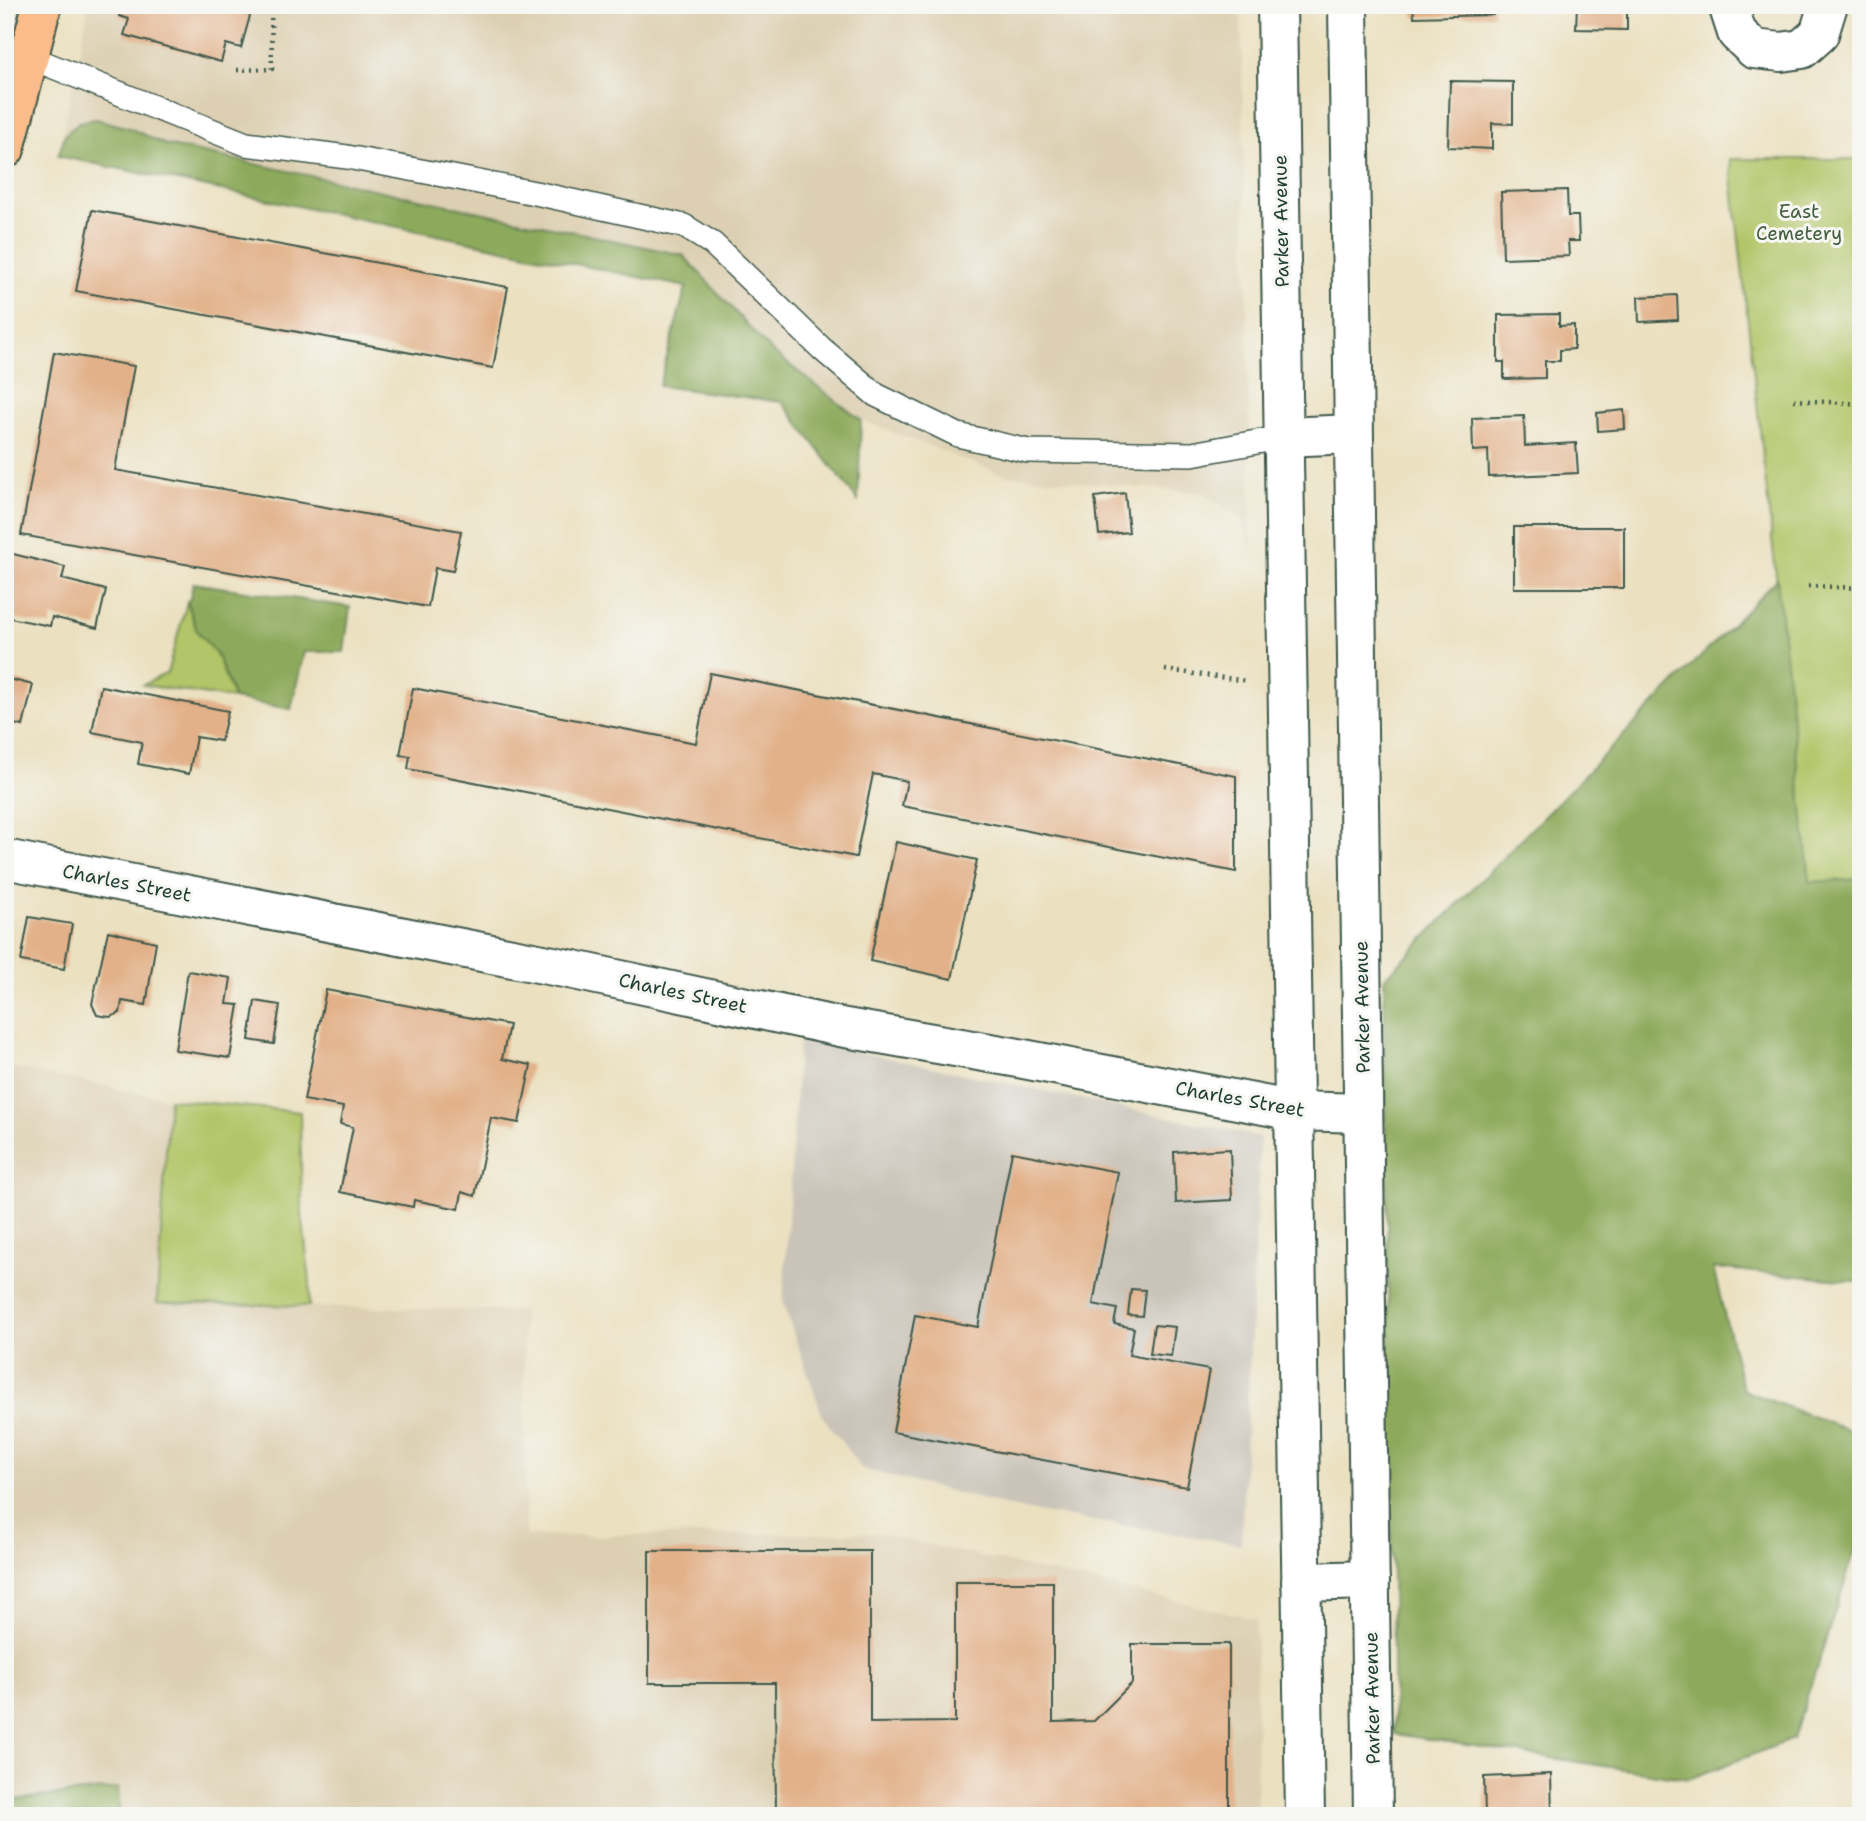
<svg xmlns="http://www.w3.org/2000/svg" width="1866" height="1821" font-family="'Shantell Sans',sans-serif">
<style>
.built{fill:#ddd0b2}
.industrial{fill:#c9c3b8}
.green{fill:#b2c568;stroke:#68814e;stroke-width:2}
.forest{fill:#8daa5c;stroke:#567448;stroke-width:2}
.building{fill:#e2b189}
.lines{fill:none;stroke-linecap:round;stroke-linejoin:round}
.service-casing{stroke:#3e5649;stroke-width:26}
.minor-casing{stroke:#3e5649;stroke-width:42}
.tertiary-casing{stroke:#3e5649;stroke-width:42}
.primary-casing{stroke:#3e5649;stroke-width:42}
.path{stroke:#3e5649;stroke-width:4.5;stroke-dasharray:2 5;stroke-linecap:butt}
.service{stroke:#fff;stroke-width:23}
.minor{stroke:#fff;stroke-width:38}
.tertiary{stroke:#fff;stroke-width:38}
.primary{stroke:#f9bc8a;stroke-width:38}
.labels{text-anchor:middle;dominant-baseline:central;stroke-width:6;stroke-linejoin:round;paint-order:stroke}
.park-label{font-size:19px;fill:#445f41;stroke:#f6f6f2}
.street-label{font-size:19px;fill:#1f3d34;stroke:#f6f6f2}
</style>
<rect width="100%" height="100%" fill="#f6f6f2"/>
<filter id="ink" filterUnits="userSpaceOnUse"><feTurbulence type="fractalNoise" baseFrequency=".0143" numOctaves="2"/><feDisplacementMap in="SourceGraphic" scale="14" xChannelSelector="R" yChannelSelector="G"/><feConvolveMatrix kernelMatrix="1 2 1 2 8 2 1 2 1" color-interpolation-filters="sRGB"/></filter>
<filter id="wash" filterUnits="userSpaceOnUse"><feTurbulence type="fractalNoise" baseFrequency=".00686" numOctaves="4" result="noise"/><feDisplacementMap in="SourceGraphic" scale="28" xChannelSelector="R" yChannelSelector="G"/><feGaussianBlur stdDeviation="1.57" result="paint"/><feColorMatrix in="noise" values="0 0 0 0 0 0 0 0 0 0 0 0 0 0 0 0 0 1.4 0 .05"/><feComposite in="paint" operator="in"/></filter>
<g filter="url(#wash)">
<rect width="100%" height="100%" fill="#ebe1c1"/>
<g class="built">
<polygon points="89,5 1241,5 1252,551 1241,518 1203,493 1004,475 861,420 770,350 683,255 166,145 129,128 79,122 65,135 58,156"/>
<polygon points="5,1066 169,1099 157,1303 523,1311 526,1536 878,1533 1256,1619 1257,1816 120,1816 117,1788 5,1801"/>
</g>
<polygon class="industrial" points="799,1039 1260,1137 1241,1544 1024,1510 862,1469 823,1417 783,1303"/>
<g class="green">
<polygon points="1730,159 1861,159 1861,879 1810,883"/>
<polygon points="187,602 197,631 217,655 234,699 143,685 167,673"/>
<polygon points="169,1099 300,1112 302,1214 310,1282 309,1306 157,1303"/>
</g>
<g class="forest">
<polygon points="96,119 129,128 166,145 683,255 770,350 861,420 858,501 782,402 659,386 686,287 58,156 65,135 79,122"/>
<polygon points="1777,579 1810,882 1861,879 1861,1282 1713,1268 1743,1390 1861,1435 1861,1533 1793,1739 1689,1779 1394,1734 1384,979"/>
<polygon points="193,583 350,607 344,652 304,652 291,709 234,699 217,655 197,631 187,602 190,599"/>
<polygon points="118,1788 120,1816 5,1816 5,1801"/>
</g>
<g id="blocks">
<g class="building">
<polygon points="122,5 253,5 241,48 226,44 221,62 124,35 129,19 119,16"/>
<polygon points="1413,5 1493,5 1493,15 1414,17"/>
<polygon points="1577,5 1627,5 1627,30 1576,29"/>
<polygon points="1450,81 1513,82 1513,124 1492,123 1492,149 1448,147"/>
<polygon points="1567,190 1568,216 1578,216 1579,241 1568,241 1569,256 1503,258 1501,192"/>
<polygon points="92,210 508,287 493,368 76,291"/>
<polygon points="1677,295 1678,320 1639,322 1638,297"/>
<polygon points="1559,314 1559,326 1574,325 1574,349 1560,350 1560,361 1545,361 1545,378 1504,379 1504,362 1498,362 1498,315"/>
<polygon points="54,352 134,366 115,470 461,531 453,571 435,568 428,607 21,535"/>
<polygon points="1624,410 1625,429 1598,431 1597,413"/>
<polygon points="1524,416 1525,446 1576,443 1578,473 1489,477 1488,450 1473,451 1472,418"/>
<polygon points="1125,493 1129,532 1099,535 1095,497"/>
<rect x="1514" y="527" width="110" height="61"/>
<polygon points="5,552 65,567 62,579 106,590 97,628 52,617 50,626 5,617"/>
<polygon points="710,673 1236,776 1236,872 902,806 907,781 873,774 856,857 408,769 410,756 400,755 413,688 696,743"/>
<polygon points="5,678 33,685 23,726 5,722"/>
<polygon points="101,686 228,711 221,741 196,737 189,774 138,764 142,742 92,732"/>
<polygon points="896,842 977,860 952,979 870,961"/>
<polygon points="29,917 72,924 64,969 21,961"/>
<polygon points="108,931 156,942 146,1005 122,1001 120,1013 110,1017 97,1015 92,1004"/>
<polygon points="188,971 231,978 227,1004 239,1005 230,1058 175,1050"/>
<polygon points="326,990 509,1025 502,1059 531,1065 519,1123 491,1118 475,1196 462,1192 459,1209 414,1200 413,1207 340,1192 353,1127 340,1124 343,1107 304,1100"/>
<polygon points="255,1001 280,1005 274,1044 249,1040"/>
<polygon points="1230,1149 1232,1200 1176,1203 1174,1152"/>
<polygon points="1012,1152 1118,1172 1093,1304 1117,1309 1114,1324 1134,1328 1129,1355 1209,1370 1187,1487 893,1432 915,1315 978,1327"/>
<polygon points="1131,1289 1145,1290 1142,1316 1128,1315"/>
<polygon points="1154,1325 1175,1327 1171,1356 1150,1354"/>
<polygon points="649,1551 870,1551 870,1723 955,1722 955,1582 1053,1582 1053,1722 1094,1721 1132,1683 1132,1644 1229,1644 1229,1816 776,1816 775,1683 649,1683"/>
<polygon points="1551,1774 1552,1816 1485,1816 1484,1777"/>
</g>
</g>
</g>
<g filter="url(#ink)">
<use href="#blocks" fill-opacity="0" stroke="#3e5649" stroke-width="2"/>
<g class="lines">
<defs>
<polyline id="service" points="29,57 246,144 347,157 453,177 540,194 684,226 713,244 822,349 876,395 958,435 1028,451 1192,454 1284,437"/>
<g id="minor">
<polyline points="1728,5 1737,33 1754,49 1781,52 1802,49 1819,34 1828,5"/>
<polyline points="5,859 574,970 840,1027 1013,1057 1295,1111 1363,1113"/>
</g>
<g id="tertiary">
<polyline points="1277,5 1305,1816"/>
<polyline points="1348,5 1373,1816"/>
<polyline points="1284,437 1353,434"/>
<polyline points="1301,1582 1370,1580"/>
</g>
<polyline id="primary" points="5,149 42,5"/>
</defs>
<use href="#service" class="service-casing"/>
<use href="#minor" class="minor-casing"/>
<use href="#tertiary" class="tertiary-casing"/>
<use href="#primary" class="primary-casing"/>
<g class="path">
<polyline points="237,70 272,69 271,5"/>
<polyline points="1794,400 1861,404"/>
<polyline points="1808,586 1861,588"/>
<polyline points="1165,670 1248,681"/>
</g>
<use href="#service" class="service"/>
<use href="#minor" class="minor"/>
<use href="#tertiary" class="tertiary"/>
<use href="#primary" class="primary"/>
</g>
</g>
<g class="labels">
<g class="park-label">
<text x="1799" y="211">East<tspan x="1799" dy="22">Cemetery</tspan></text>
</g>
<g class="street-label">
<text transform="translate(1281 221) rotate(-91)">Parker Avenue</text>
<text transform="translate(127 883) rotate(11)">Charles Street</text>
<text transform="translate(683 993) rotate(12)">Charles Street</text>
<text transform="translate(1362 1007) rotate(-91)">Parker Avenue</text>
<text transform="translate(1240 1099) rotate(10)">Charles Street</text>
<text transform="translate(1372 1698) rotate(-91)">Parker Avenue</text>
</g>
</g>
<rect width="1866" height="1821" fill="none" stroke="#f6f6f2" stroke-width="28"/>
</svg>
